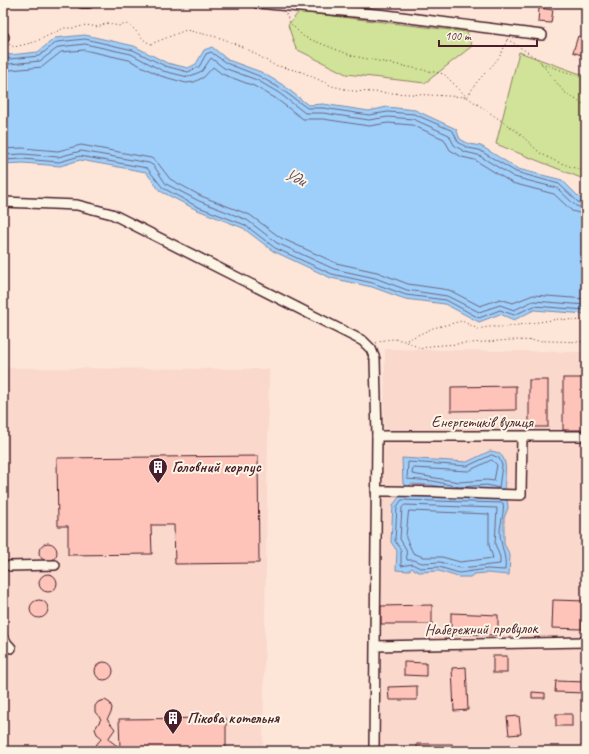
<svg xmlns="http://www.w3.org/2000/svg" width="589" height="754" font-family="Caveat,sans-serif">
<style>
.built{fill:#fad8cc}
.green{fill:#d0e398;stroke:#8d8162}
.water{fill:#9ecffa;stroke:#7c89a7}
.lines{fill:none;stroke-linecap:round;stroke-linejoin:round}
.shore{stroke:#6c657e;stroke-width:1}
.building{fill:#ffc4b9;stroke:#4a1f2b}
.minor-casing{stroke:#4a1f2b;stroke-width:12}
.path{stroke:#4a1f2b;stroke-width:1;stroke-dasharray:1 3;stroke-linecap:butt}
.minor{stroke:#fcf5e5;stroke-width:9}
.labels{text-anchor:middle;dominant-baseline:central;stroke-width:4;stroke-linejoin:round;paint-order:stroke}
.street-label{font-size:16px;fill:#4a1f2b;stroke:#fcf5e5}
.poi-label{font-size:16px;font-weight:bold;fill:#4a1f2b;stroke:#fcf5e5;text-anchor:start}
.water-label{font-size:17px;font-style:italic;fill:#5f4b5f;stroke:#fcf5e5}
</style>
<rect width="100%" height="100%" fill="#fde6d8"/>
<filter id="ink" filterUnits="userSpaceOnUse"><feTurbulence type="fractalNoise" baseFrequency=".025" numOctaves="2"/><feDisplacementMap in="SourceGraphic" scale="8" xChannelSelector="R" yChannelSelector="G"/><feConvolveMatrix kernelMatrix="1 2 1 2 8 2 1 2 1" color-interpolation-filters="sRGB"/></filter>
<g filter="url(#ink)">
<g class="built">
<polygon points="385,349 586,352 586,751 380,751"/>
<polygon points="3,368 269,369 263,751 3,751"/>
</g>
<g class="green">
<polygon points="299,12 467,32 472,46 425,83 346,74 296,49 288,25"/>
<polygon points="519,52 586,76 586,180 496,144"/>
</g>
<g class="water">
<polygon points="85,35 134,46 167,63 188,68 196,64 204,50 212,47 228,60 261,72 283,85 308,105 323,104 369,111 387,107 415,110 456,129 460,139 469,144 481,146 518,169 562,180 581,199 586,201 586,314 534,310 514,320 500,314 479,322 445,304 405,299 372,287 331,278 273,251 243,228 195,209 160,191 146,172 80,160 60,166 23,163 3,164 3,52 10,55 38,52 55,38"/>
<path d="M490 451C513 453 503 476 505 491L497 492 487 489 458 491 432 485 411 484 408 487 403 484 402 458 467 462Z"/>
<polygon points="400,496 507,499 508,508 504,518 504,544 510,555 509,575 487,573 474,574 470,577 458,577 439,571 419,572 412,568 408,571 396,570 397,551 391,542 393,505"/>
</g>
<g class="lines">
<g class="shore">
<polyline points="3,56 10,59 39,56 57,42 85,39 133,50 165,66 188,72 199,67 206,54 211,52 226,63 259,76 281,89 307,108 323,108 369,115 388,112 414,114 453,131 458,142 468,148 479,150 516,172 559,184 578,202 586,204"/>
<polyline points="3,62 10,64 40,61 59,47 85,44 131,54 163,71 188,77 202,71 211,58 224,68 257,80 279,93 305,113 323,113 369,120 388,117 413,119 449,135 454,145 465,152 478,155 514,177 557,188 576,206 586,209"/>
<polyline points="3,68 10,70 42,67 61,52 84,50 129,60 161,76 186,83 194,82 204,77 213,67 222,74 254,86 275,98 303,119 323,119 369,126 388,123 412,125 444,139 450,150 462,157 475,160 512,183 554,194 572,211 586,215"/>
<polyline points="3,149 23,148 58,151 81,145 151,158 157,162 170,179 201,196 250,215 281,238 336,263 377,272 408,284 449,290 480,306 500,299 513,303 533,295 586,299"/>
<polyline points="3,155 23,154 58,157 81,151 149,163 154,166 166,184 199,201 247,220 277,243 334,269 375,278 407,290 447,296 479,312 500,305 514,310 533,301 586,305"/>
<polyline points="3,160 23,159 59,162 80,156 147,168 163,188 196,206 245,225 275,248 332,274 373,283 406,295 446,300 479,318 500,310 514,315 534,306 586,310"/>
<polygon points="492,455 499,458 502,465 499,488 487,485 459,487 433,481 407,479 408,462 467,466"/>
<polygon points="492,460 497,465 494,481 487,480 459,482 412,474 413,468 468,471"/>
<path d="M402 500 503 503C505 510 500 524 500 532 500 546 507 555 505 570L487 569 459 573 439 567 420 568 412 564 401 566V550L395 541 397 507Z"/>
<polygon points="405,505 497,508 495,544 500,557 500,564 460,568 440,562 422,563 414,560 407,560 406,549 400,539 402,508"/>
<polygon points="409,511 489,514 489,545 493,558 460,562 442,557 423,557 413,553 406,538"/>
</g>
</g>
<g class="building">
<polygon points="539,8 553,10 551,23 538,22"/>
<polygon points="578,36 586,38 584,56 573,52"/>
<rect x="563" y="378" width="20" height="52"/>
<rect x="529" y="380" width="19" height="47"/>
<polygon points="516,386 516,410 451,411 451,387"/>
<polygon points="258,456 259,563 175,564 174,525 151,525 152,554 68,555 68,526 58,526 57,458"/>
<circle cx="48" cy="552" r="9"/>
<circle cx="48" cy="583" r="9"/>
<circle cx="39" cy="609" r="9"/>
<polygon points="553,600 586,601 586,612 582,612 582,629 552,628"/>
<polygon points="432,605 432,624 381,624 381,606"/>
<polygon points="451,613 498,615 498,635 451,634"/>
<rect x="493" y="656" width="14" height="17"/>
<polygon points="404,662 426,663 426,676 404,675"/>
<circle cx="104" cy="671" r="9"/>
<polygon points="466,667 468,710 454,711 452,668"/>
<polygon points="556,681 586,682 586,693 555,692"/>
<polygon points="417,686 417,700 389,700 388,687"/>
<polygon points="532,692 545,693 545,698 532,698"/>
<polygon points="105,700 110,703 112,708 111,713 107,719 115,729 108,739 120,748 119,719 226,718 226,751 96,751 96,745 102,738 97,734 95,729 101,719 95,712 95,706 98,702"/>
<rect x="556" y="714" width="16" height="12"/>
<polygon points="519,716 521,734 509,735 507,717"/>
<rect x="417" y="744" width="35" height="7"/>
</g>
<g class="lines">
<defs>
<g id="minor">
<polyline points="82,3 89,3"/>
<polyline points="257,3 386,15 542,35"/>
<polyline points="3,36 4,37"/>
<polyline points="3,202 77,205 112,214 363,341 371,349 375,359 377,436 374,748"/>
<polyline points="377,436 586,436"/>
<path d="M376 491C424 490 472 494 521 495L522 437"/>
<polyline points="10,566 55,565"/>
<polyline points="3,639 11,648"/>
<polyline points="376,646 586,642"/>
</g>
</defs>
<use href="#minor" class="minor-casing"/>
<g class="path">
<polyline points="286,14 290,23 304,37 353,56 444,74 467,97 519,133 540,153 555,161 586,172"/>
<polyline points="507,39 538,59 564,92 586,106"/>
<path d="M9 44 14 47 35 42 64 28H75L86 25 98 27 107 23 118 26 128 24C138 31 141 40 151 44L186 30 221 38 247 49 274 65 302 72 332 86 353 91 467 97C471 92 474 85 478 81 492 64 500 62 507 39"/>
<polyline points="541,63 586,79"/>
<polyline points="407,340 433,328 462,321 478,329 488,327 505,327 559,319 586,321"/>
<path d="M376 343C393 336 405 339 420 349L430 346 512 340 586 342"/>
<polyline points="541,751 542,750"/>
</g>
<use href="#minor" class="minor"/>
</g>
</g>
<defs>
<symbol id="building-pin" viewBox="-11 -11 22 30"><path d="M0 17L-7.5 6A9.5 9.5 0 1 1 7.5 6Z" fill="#4a1f2b" stroke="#fcf5e5"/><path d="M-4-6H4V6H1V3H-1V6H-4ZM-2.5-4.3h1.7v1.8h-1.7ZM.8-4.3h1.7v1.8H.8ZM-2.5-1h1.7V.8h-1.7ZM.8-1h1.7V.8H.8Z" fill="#fff"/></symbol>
</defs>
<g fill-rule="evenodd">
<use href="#building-pin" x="147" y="456" width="22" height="30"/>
<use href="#building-pin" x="162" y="707" width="22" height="30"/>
</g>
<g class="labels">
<g class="street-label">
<text x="482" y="422">Енергетиків вулиця</text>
<text transform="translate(481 629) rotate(-1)">Набережний провулок</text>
</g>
<g class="poi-label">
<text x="172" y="467">Головний корпус</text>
<text x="187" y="718">Пікова котельня</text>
</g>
<g class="water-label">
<text transform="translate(295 177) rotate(23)">Уди</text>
</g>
</g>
<rect width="589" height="754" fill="none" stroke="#fcf5e5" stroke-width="16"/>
<rect x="8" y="8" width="573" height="738" fill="none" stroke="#4a1f2b" stroke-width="1.5" filter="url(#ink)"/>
<path d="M439 40v6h98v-6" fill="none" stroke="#4a1f2b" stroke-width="2"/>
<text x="445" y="40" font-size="12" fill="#4a1f2b" stroke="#fcf5e5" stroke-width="3" paint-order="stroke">100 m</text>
</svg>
